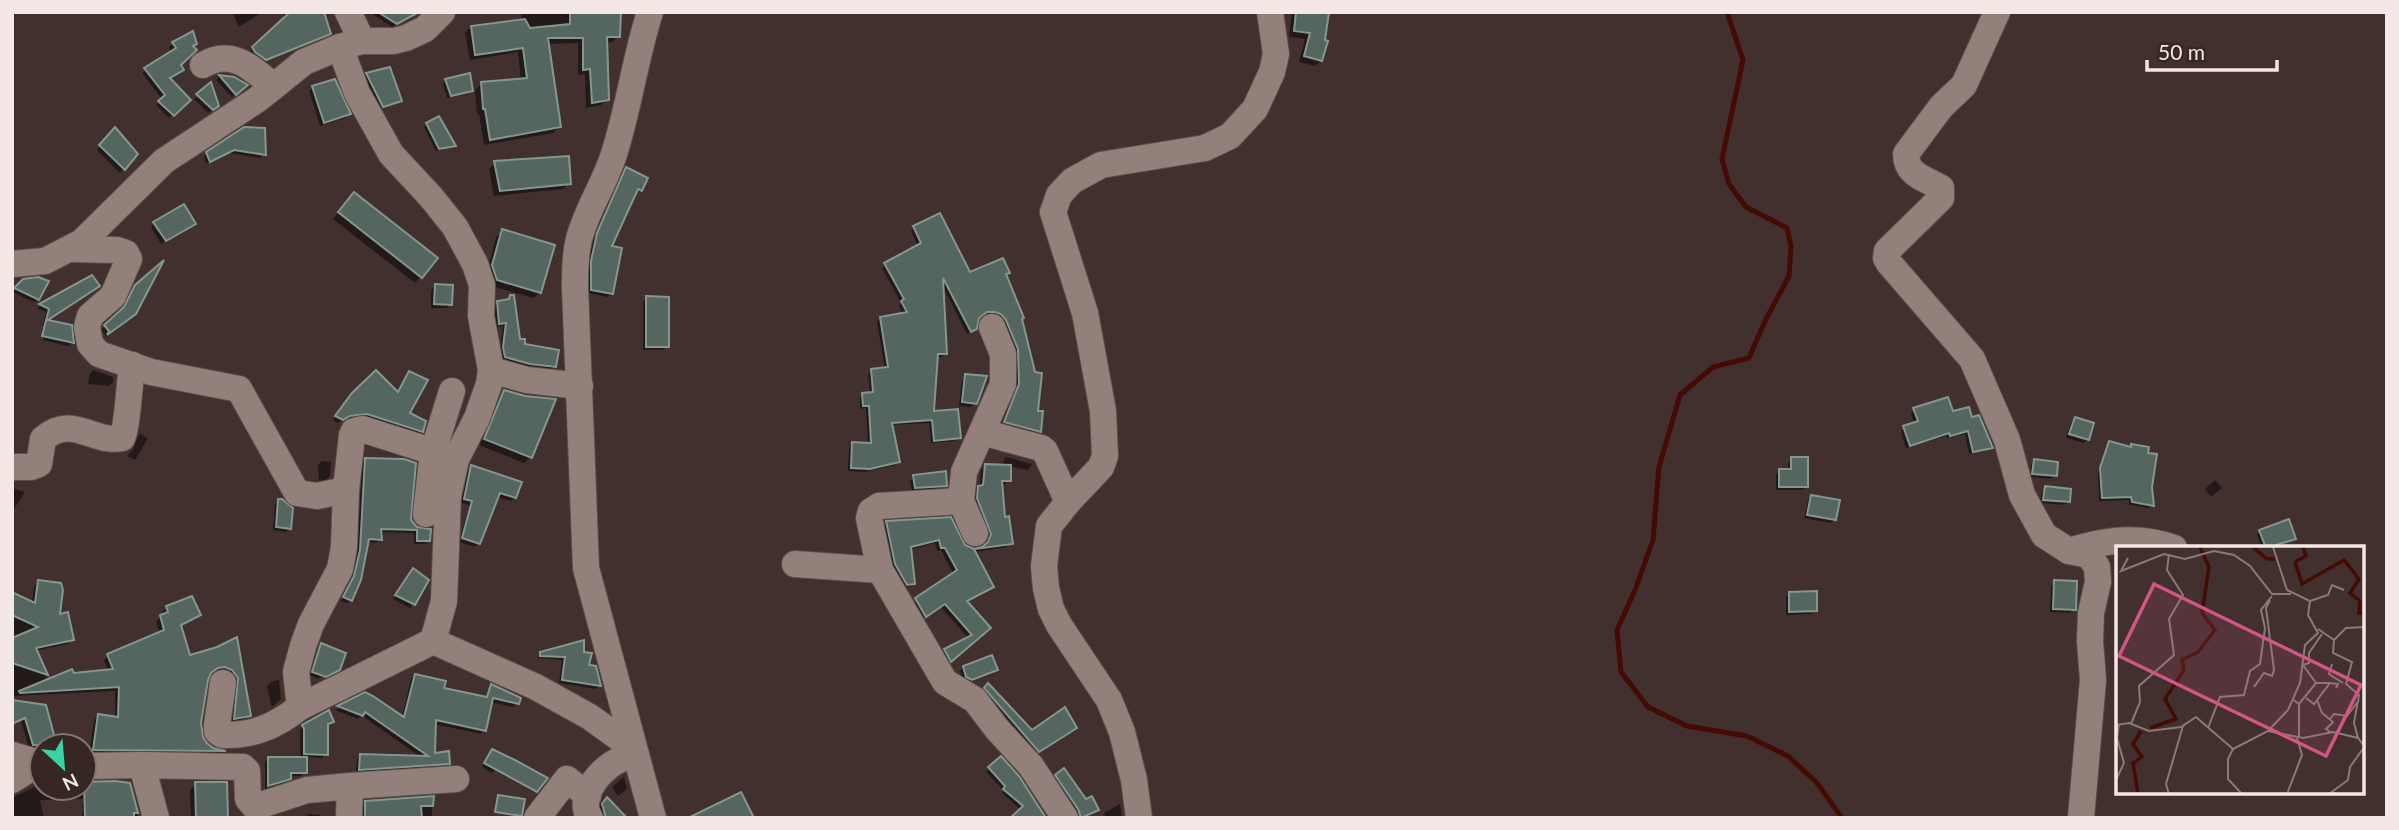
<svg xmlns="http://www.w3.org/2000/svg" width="2399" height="830" font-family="Lato,sans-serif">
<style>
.shadow{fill:#0007}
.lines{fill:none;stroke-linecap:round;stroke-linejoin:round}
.stream{stroke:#430b02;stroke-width:5}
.building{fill:#54665f;stroke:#84978f;stroke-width:2}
.minor-casing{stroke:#5c4e4b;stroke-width:28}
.minor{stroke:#94807b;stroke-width:26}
.inset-river{fill:none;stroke:#430b02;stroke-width:3.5}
.inset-road{fill:none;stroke:#887a77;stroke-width:2}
.view{fill:#d15685;fill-opacity:0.15;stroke:#d15685;stroke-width:3.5}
.inset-edge{fill:none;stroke:#f3e8e6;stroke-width:3.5}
</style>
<rect width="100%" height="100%" fill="#41302d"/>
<g class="shadow">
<polygon points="232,12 262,12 239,27"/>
<polygon points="282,12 322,12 329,33 325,37 261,62 250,52 286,18"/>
<polygon points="369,12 417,12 410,19 392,27"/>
<polygon points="522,12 618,12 618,36 612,42 605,42 607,99 601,105 586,108 585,74 578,75 578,43 547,44 559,127 553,133 484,145 479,114 477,114 475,90 481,84 521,81 518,52 470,60 465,33 471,27 521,22"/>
<polygon points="1292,12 1327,12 1321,61 1315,66 1299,62 1305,39 1289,37"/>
<polygon points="192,33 191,47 179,65 182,70 169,79 188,100 169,118 156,105 162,99 142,73 172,52 169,47 173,44"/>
<polygon points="367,75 400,100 396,104 379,109 364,78"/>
<polygon points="219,77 233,78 242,89 232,97 216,80"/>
<polygon points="446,80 471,90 467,94 447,98 443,84"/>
<polygon points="210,85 213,109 208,113 194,99"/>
<polygon points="313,88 349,114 345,118 320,126 309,91"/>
<polygon points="427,124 454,145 436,151 424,127"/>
<polygon points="245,129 264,154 260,158 229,153 206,164 204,157 207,153"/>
<polygon points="115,130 136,154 120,173 97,150"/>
<polygon points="495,163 569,183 563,189 494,196 489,169"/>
<polygon points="626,169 640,190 635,193 610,247 612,293 608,297 588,293 588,266 593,241 623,173"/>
<polygon points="348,200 421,277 415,283 333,219"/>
<polygon points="154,223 194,224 161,244 151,227"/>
<polygon points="914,228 969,274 1008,272 1005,275 1020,320 1039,431 1036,434 1001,425 1016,389 1016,358 990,314 981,315 977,318 971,332 967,334 942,285 945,353 942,357 936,357 933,413 959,437 955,441 931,443 929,423 891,425 898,462 895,465 865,472 848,471 849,448 853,444 868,445 866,408 860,409 860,398 863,395 870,394 868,374 871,371 885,369 877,322 880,318 903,314 899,306 901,303 882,268 918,246 911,231"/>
<polygon points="503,231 540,292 534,298 491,286 487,272 496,237"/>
<polygon points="158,267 130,318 106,336 101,330 121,312 132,291"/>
<polygon points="91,277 94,289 45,321 70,326 72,342 68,346 43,340 47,324 44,324 40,339 46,312 37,308"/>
<polygon points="24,281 38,299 34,302 12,292"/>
<polygon points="435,286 450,304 447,308 431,308 431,290"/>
<polygon points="511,297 519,340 554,367 550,370 526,368 501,361 500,352 503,326 495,327 494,306"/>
<polygon points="647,298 667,346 663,350 643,350 643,302"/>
<polygon points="93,370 113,377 113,382 109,386 88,384 90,374"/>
<polygon points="966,376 975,403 971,407 959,406 962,380"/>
<polygon points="504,392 531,457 524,463 479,445 498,398"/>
<polygon points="349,399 408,414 421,431 418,434 362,417 345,419 338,423 333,420"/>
<polygon points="1914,410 1951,413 1970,419 1991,447 1987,450 1969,454 1965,434 1947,438 1946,436 1906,448 1901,431 1914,424 1911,413"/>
<polygon points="2075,419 2088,439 2084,443 2066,438 2071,423"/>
<polygon points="140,434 148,438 135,460 127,456 133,450 137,438"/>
<polygon points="2109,443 2130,448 2132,446 2150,487 2152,505 2149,508 2129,505 2129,500 2099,501 2098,473 2106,446"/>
<polygon points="1006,457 1032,464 1028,470 1009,466 1009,480 1005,484 1001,484 1004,519 1011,543 1007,547 973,552 992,586 966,602 988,627 947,664 941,654 968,638 941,607 921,619 912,604 954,575 941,550 937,551 935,543 909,550 913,583 909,587 903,587 892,568 883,527 887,523 974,550 983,549 988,539 974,503 975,491 980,487 981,470 985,466 1001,466"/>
<polygon points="1791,459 1806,486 1803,490 1776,490 1776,474 1780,471 1788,470 1788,463"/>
<polygon points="366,460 410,520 429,541 425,544 414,544 414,533 380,532 380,539 377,543 367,542 351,600 347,603 341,601 351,581 357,555 362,463"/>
<polygon points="322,461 331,462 330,476 326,480 319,481 318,465"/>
<polygon points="2034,461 2055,476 2051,479 2030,477 2031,465"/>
<polygon points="471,467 515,498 511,501 496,497 479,543 475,547 459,542 470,505 461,503 468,471"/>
<polygon points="914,477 945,485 941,489 912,491 910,481"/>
<polygon points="2215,480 2222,488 2211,497 2205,489"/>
<polygon points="12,488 25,492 12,512"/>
<polygon points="2046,488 2068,502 2064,505 2040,503 2042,492"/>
<polygon points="1811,497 1835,519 1831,523 1804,518 1808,500"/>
<polygon points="279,500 290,528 286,532 273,530 275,504"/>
<polygon points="2260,532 2294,538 2275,548 2262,548 2257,535"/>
<polygon points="410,574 427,583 410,608 393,599"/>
<polygon points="38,582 72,640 67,644 35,651 48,681 73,675 108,671 104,660 108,656 160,634 156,621 164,616 162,612 167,608 192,598 199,615 179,626 189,657 236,639 249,715 245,720 230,722 219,671 208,675 199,731 206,744 212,749 222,752 220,755 89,754 94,720 99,716 115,718 115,691 12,696 12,594 32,603 34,586"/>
<polygon points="2055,582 2074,609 2070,613 2050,612 2051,586"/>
<polygon points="1789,594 1815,610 1811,614 1786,615 1786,597"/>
<polygon points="321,645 338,669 318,679 310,675 318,649"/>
<polygon points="583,653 587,667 599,685 596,689 559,683 562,660 537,658 541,654"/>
<polygon points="964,667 996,670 992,674 967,683 963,680 960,671"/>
<polygon points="415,676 442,689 485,698 491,686 517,703 513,707 490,702 484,730 481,734 434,724 433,755 449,763 445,767 356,773 357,759 361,755 422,758 361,715 358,719 335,710 365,694 402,718 411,679"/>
<polygon points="279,680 281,699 272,707 267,686 271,682"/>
<polygon points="985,688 1031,732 1072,730 1036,753 983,690"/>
<polygon points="12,701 45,707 55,746 42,746 42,753 29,749 21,721 12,725"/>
<polygon points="332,721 328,725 326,754 322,758 305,757 305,772 301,776 289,776 285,782 265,789 265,762 269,758 300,759 300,730 304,726"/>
<polygon points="489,755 506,759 492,773 482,767"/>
<polygon points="1001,759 1044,818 1021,810 1002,793 1004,791 986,772"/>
<polygon points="1057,776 1085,801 1097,810 1085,818 1076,818 1053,780"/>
<polygon points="624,777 627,789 618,796 612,787"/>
<polygon points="42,783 42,788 84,788 84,783 129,785 138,818 82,818 83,799 40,800 44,818 12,818 12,798"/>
<polygon points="196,784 226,818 191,818 190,790"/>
<polygon points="432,798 432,818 361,818 362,807 366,802"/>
<polygon points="607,800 625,818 601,818 599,807"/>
<polygon points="1120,804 1122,818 1106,818 1104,813"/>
<polygon points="308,814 320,815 320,818 306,818"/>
</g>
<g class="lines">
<polyline class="stream" points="1727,12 1743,60 1722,159 1729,184 1746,207 1787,228 1791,246 1789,276 1765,321 1749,358 1713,367 1680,395 1659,467 1653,540 1635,590 1617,630 1621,672 1648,707 1687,726 1747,736 1788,756 1817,783 1842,818"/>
</g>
<g class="building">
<polygon points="290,12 324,12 331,34 266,60 255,52 252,47"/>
<polygon points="378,12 419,12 397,24"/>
<polygon points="570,12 621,12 620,37 607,37 609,100 592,103 590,69 583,70 583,38 548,38 561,127 490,140 485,109 483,109 481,82 527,78 523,48 475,55 471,26 525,19 530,28 570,24"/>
<polygon points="1296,12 1329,12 1325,40 1328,41 1322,61 1304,56 1310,33 1294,31"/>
<polygon points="193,31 197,44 193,46 197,50 181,65 184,70 170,78 191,100 174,116 158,101 165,95 144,68 176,48 172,42"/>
<polygon points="390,67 402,101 383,107 366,73"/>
<polygon points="470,73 473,91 451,96 445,79"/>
<polygon points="219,75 234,77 248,85 236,95"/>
<polygon points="335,79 351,114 324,123 312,86"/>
<polygon points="211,82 219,106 213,110 196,94"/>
<polygon points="439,116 456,146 439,149 426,123"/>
<polygon points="115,127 138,154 125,170 99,145"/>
<polygon points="244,127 265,128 266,155 234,150 210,162 206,152"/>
<polygon points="569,156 571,184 500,191 494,161"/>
<polygon points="626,167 648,178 642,191 638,189 612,246 622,248 613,294 591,290 591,261 597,233"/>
<polygon points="354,192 438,258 422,278 338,212"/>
<polygon points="184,204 196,224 166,241 153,222"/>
<polygon points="940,213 970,272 1003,258 1010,273 1006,274 1024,318 1022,319 1035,372 1042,373 1038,411 1043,411 1041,432 1004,422 1019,384 1018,349 1006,320 1001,314 995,312 987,312 979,318 977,329 971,332 943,278 947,354 938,354 934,411 958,409 961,438 934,441 932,420 892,423 900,462 870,469 851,468 852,442 871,443 869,406 863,406 862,393 873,392 871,369 888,367 880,317 907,312 901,301 904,299 884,263 921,243 913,226"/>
<polygon points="502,229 555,245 541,293 497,280 492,265"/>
<polygon points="164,260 136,314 107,335 109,331 104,325 124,307 135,285"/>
<polygon points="92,275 100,286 48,320 72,325 74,343 42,336 49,309 39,304"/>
<polygon points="38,277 49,281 39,300 14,288 23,279"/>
<polygon points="435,284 453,285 452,305 434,304"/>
<polygon points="510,295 514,295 520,339 525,339 525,344 559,350 556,367 530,364 505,357 503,347 506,323 499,324 497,301 509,299"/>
<polygon points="646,296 669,297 669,347 646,347"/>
<polygon points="376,370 398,392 409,371 428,380 410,413 426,421 423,432 367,414 350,416 343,420 335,416 352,393"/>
<polygon points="965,374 987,376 977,404 962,402"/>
<polygon points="504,390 525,396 556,399 532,458 484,439"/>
<polygon points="1948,397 1953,411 1969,407 1972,417 1979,415 1993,448 1973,452 1968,431 1950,436 1949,433 1910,446 1903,426 1918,421 1913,408"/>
<polygon points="2075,417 2094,423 2089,440 2069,434"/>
<polygon points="2109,441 2131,447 2131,444 2149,447 2148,453 2157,454 2152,487 2154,506 2132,502 2131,497 2102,498 2100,468"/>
<polygon points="1791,457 1808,457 1808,487 1779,487 1779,469 1791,469"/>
<polygon points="365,458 404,459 416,463 411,520 417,527 431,529 430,541 417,541 417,530 381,529 382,540 369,539 361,580 352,601 343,597 354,576 360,550"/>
<polygon points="2034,459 2058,462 2057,476 2032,474"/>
<polygon points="985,464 1011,465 1011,481 1002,481 1005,517 1009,516 1013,544 974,549 994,587 967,601 991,628 951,662 944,649 972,635 945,604 926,617 915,598 957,570 945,548 941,548 939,540 911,547 915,584 907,585 895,564 886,521 951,517 965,545 974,549 982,547 988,542 991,534 977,498 978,486 983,485"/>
<polygon points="471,465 522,482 516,498 500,493 480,544 462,538 472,501 464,499"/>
<polygon points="946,471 947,486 915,488 913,475"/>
<polygon points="2045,486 2071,489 2070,502 2043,500"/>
<polygon points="1811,495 1840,500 1836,520 1807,515"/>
<polygon points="278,499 282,499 293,508 291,529 276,527"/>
<polygon points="2289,519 2296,539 2266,548 2259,530"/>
<polygon points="413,568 429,580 415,605 395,595"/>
<polygon points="38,580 61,583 63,590 60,614 68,612 74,640 36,648 48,675 12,663 12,638 38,627 12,615 12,592 35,603"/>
<polygon points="2054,580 2077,581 2076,610 2053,609"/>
<polygon points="1817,591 1817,611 1789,612 1789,592"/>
<polygon points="192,596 201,615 181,625 190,655 217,647 237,637 251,716 234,719 238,678 232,670 225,667 218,668 211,673 208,680 201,723 203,737 207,743 213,748 226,751 93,750 98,714 118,717 119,687 20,693 19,691 72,669 74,673 113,669 107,654 164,630 160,615 168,612 166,606"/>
<polygon points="584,640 584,652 592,653 589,665 596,666 601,686 562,680 565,657 540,656 540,652"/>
<polygon points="321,643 346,653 340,670 326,677 312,672"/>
<polygon points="992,655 998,670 972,680 966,677 963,666"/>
<polygon points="415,674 446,681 444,688 487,697 491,684 521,698 519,704 493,698 486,731 436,720 435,753 449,751 450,764 359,770 360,754 428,756 365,712 363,716 337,706 365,692 373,696 404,717"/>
<polygon points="988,683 1032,730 1065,707 1077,728 1039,752 984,688"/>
<polygon points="12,700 46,705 57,746 33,745 25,718 12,724"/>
<polygon points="329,710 334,722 328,724 328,755 304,754 304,729 302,725"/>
<polygon points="492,749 515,760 548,778 537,792 484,763"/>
<polygon points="1001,756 1019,776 1046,818 1010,818 1023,806 1003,789 1005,786 988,767"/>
<polygon points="268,757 307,757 307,773 291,773 291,779 268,786"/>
<polygon points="1064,768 1086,799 1092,796 1099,810 1081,818 1078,809 1055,775"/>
<polygon points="115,781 130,783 138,813 134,813 134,818 85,818 84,782"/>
<polygon points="195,782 227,782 228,818 196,818"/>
<polygon points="741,792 754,818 688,818"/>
<polygon points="498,795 525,799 522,816 495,812"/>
<polygon points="434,796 433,806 421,806 422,818 365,818 365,801"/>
<polygon points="607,797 627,818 606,818 602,804"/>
</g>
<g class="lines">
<defs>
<g id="minor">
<polyline points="348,12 362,41"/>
<path d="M650 12C635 59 629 107 614 154 605 183 587 209 579 239 575 255 575 271 575 287L586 568 653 818"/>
<path d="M1997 12 1964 85 1941 107 1906 154C1906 176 1927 179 1941 188V198L1887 251 1886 258 1889 263 1972 359 2007 440 2022 495 2044 535 2069 551 2089 555 2097 567 2098 582 2091 613 2090 641 2093 680 2081 818"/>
<polyline points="340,47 357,93 391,154 431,197 455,227 475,264 482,285 481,316 491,370"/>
<path d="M203 65C231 48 251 67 273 86"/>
<polyline points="72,249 117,250 126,253 129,259 113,296 90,316 87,327 90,344 99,354 151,372 239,389 297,493 317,496 346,490"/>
<polyline points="12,264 45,261 82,242 164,161 258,99 304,62 340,47 362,41 394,41 406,38 425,29 442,12"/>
<polyline points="992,327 1003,354 1003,384 964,472 961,501 879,506 871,511 869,518 880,570 945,682 975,700 997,729 1031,766 1065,818"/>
<polyline points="982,432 1041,448 1045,451 1068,502"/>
<path d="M12 467H31L39 464 43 439C72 413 93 444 122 438 127 429 130 380 132 365"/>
<polyline points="961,501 975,533"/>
<polyline points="426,514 433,452 452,391"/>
<path d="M2069 551C2105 540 2137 535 2174 548"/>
<polyline points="795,564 880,570"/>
<polyline points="433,641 536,687 590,717 633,748"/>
<path d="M223 683 217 725V731L222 735C253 736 276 726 300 707L296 672 303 646 311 624 340 569 344 547 346 490 352 435 354 431 362 429 456 459"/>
<polyline points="300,707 433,641 444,601 448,496 456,459 477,418 489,384 491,370 527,380 580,386"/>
<polyline points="12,755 42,764"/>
<polyline points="142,765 243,767 247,771 248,799 255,807 307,790 350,786 349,818"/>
<polyline points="84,766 142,765 156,818"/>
<polyline points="12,780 37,764"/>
<polyline points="350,786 456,779"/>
<polyline points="537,818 567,779 588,796"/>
<path d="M590 818C578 801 594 778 608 767 615 761 625 757 634 754"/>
<polyline points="1139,818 1134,780 1122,732 1109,700 1059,625 1051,609 1046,588 1044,566 1049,526 1068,502 1101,467 1105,456 1103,411 1085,313 1053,212 1059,195 1072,181 1101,165 1205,148 1230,136 1255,109 1272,72 1276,54 1270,12"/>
</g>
</defs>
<use href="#minor" class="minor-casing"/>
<use href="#minor" class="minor"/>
</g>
<g transform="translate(2116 546)">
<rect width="248" height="248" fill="#41302d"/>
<path class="inset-river" d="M137 1 151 13H159M179 16 186 38 228 14 243 33 234 47 244 55 243 67 249 66M179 16 190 10 187 1M34 182 60 173 49 153 68 124 66 114 82 106 99 84 86 67 93 21 84 1M22 248 17 217 26 211 17 198 25 185"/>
<path class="inset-road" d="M12 12 5 25 48 8 69 13 98 5 118 9 134 20 156 48H175M194 55 212 49 216 39 228 44M202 83 218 94 217 107 236 116 230 138 243 149 238 177 242 192M218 94 230 82 249 81M216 118 213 128 227 137M187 119 193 117V107L206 88M187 119 200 137M138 141 148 127 156 130 158 124 150 62 154 54M190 152 198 158 214 137 222 138 220 142M176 153 183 158 200 137H214M201 154 206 167 217 176 210 183 214 186M214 173 218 168 231 170 243 154M15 178 24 156 23 140 58 109 53 73 67 49 51 24 53 8M0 179 13 177 33 185 65 181 80 171 117 203M92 182 104 151 128 149 134 125 144 118 149 82 145 64 156 50M152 185 187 192 217 186 242 192 249 201M183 192V158M0 234 8 217 1 192 3 178M53 248 50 238 67 180M126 248 112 233V213L117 203 152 185 172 164 184 137 189 99 202 87 192 69 194 55 171 44 157 1M171 248 186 209 181 192M213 248 232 234 234 221 249 200"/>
<path class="view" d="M38 38 245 139 210 210 3 110Z"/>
<rect width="248" height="248" class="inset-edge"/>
</g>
<rect width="2399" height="830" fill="none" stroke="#f3e8e6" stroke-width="28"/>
<g transform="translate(63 767) rotate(154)"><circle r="33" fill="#362723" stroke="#827471" stroke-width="2"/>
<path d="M0-5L12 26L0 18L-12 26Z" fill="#37d4a6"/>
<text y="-10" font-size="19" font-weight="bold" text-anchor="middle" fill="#f3e8e6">N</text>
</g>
<path d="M2147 60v10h130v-10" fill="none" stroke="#f3e8e6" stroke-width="3.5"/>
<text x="2158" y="60" font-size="21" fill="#f3e8e6" stroke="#362723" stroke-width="5" paint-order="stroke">50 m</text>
</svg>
